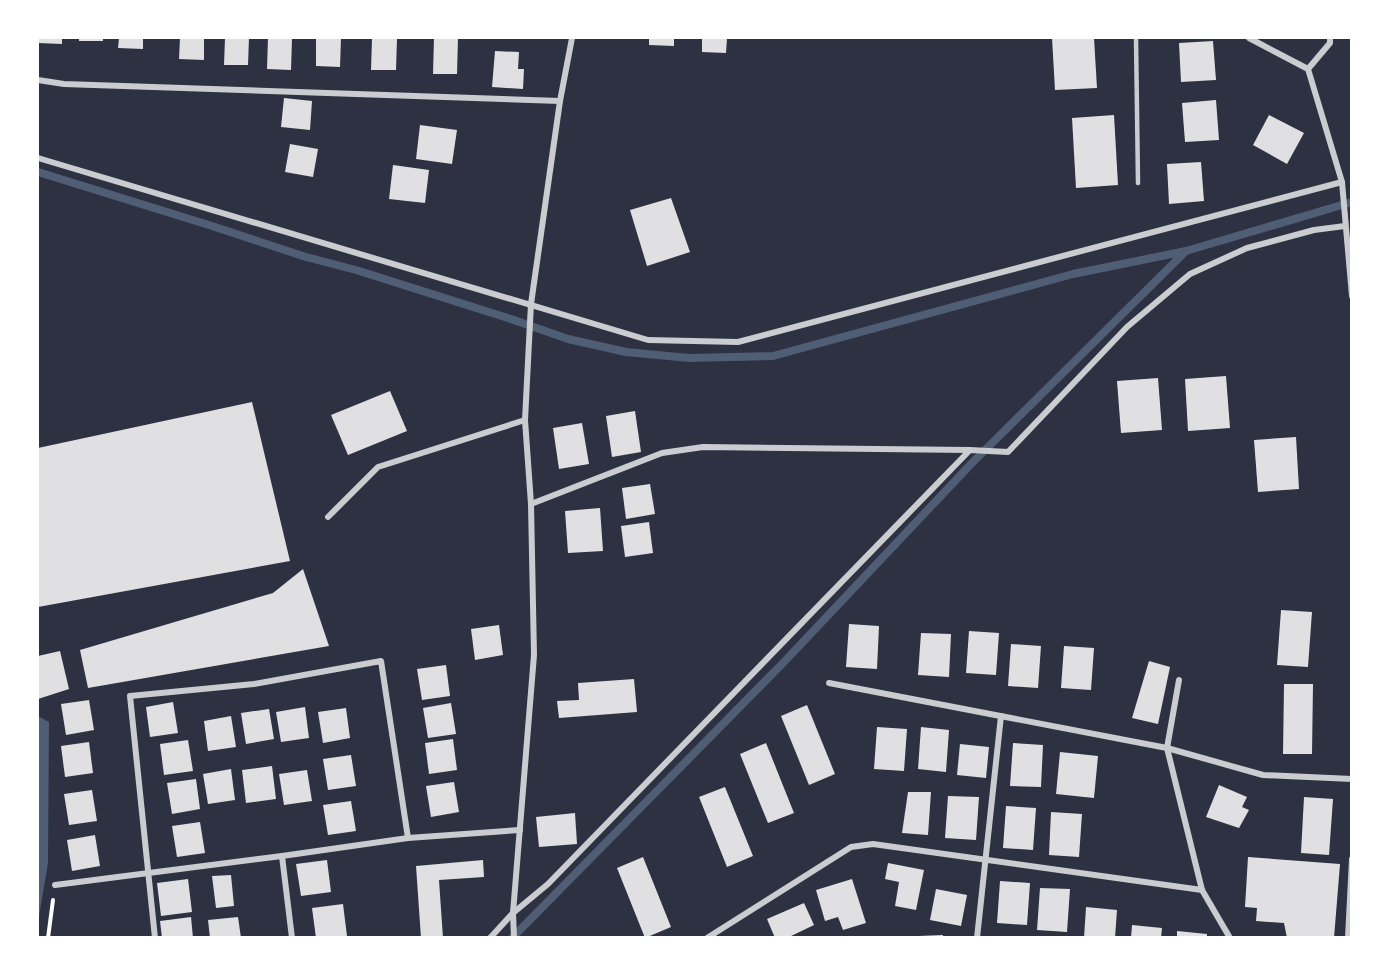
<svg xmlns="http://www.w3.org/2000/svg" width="1389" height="975" font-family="Mulish,sans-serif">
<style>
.water{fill:#4f5d75}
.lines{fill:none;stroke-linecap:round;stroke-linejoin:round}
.stream{stroke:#4f5d75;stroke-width:8}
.building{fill:#e0e0e3}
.path{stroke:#fff;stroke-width:4}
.service{stroke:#caccd0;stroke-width:4.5}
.minor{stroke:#caccd0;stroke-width:6}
</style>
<rect width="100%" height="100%" fill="#2d3142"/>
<polygon class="water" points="38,716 49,722 48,863 38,922"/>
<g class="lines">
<g class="stream">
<polyline points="38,172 212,226 306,257 356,270 511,319 568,339 626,352 689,358 773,356 1073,274 1186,251 1352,202"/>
<polyline points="512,938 784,662 971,464 1185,252"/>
</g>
</g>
<g class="building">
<polygon points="38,38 62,38 62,44 38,43"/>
<rect x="79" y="38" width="24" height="3"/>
<polygon points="119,38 143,38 143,49 118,48"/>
<polygon points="180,38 204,38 204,60 179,59"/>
<polygon points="225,38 249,38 248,65 224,65"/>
<polygon points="268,38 292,38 291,70 267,69"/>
<polygon points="316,38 341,38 340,67 316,66"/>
<polygon points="372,38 397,38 396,70 371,70"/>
<polygon points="434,38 458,38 457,74 433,74"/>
<polygon points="649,38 674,38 674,46 649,45"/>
<polygon points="702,38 727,38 726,53 702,52"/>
<polygon points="1052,38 1094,38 1097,88 1055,90"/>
<polygon points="1213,41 1216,80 1181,82 1179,43"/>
<polygon points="495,51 519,52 518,69 524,69 523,89 492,87"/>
<polygon points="284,98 312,101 310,130 281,127"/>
<polygon points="1216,100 1219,140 1185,142 1182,103"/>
<polygon points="1114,115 1118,185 1076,188 1072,118"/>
<polygon points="1269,115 1304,133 1287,164 1253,145"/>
<polygon points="420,125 457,130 452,164 416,159"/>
<polygon points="290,144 318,149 313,177 285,172"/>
<polygon points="1201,162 1204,201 1169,204 1167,164"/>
<polygon points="393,165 429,170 425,203 389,199"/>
<polygon points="671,198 690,252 647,266 630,210"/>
<polygon points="1226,376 1230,428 1188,431 1185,379"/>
<polygon points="1158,378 1162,430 1121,433 1117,381"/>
<polygon points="390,391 407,431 348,455 331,415"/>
<polygon points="252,402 290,561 38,607 38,448"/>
<polygon points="635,411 641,452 612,457 606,416"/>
<polygon points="582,423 589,464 559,469 553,428"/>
<polygon points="1296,437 1299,489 1258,492 1254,440"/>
<polygon points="650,484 655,514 626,519 622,488"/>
<polygon points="600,508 603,551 568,553 565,511"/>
<polygon points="649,522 653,553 625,557 621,526"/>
<polygon points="303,569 329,646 88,688 80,650 273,593"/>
<polygon points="1281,610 1312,612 1308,667 1277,665"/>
<polygon points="849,624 879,626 877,669 846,667"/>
<polygon points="499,625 503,655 475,660 471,629"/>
<polygon points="969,631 999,633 996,675 966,673"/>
<polygon points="921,633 951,634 949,677 918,675"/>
<polygon points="1011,644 1041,646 1038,688 1008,686"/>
<polygon points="1064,646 1094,648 1091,690 1061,688"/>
<polygon points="60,651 69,689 38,699 38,656"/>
<polygon points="1149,661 1170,667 1158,724 1132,718"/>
<polygon points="446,665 450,696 422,700 417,669"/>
<polygon points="634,679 637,712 559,718 557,701 579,700 578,683"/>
<polygon points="1284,684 1313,684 1312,754 1283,754"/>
<polygon points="89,700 94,730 66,735 61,704"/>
<polygon points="173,702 178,733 150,737 146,707"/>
<polygon points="451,703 456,734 428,738 423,708"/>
<polygon points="807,705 835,774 809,785 781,716"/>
<polygon points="305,707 309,738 281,742 276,712"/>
<polygon points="346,708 350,738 323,743 318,712"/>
<polygon points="269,709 274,739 246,744 241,713"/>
<polygon points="231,716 236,747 208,751 204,721"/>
<polygon points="877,727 907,729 904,771 874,769"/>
<polygon points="921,727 949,730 946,772 918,769"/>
<polygon points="453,739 457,770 429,774 425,743"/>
<polygon points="188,740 193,771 164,775 160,744"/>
<polygon points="89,742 93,773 65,777 61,746"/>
<polygon points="766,743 794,813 768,823 740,754"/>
<polygon points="1013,743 1043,745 1041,787 1010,786"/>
<polygon points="960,744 989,747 986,778 957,775"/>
<polygon points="1060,752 1098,756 1094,798 1056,794"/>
<polygon points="351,755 356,786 328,790 323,759"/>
<polygon points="272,766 276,799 246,803 242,770"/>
<polygon points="231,769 235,800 208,804 203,774"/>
<polygon points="307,770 312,801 284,805 279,774"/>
<polygon points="196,779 200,809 172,814 167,783"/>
<polygon points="454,782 459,812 431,817 426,786"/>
<polygon points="1219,785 1247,797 1242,807 1249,810 1239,828 1206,817"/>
<polygon points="725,787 753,856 727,867 699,797"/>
<polygon points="92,790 97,821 69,825 64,794"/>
<polygon points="908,792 931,792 928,835 902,833"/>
<polygon points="948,796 979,797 976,840 945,838"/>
<polygon points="1304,797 1333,799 1329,855 1301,853"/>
<polygon points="351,801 356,831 328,835 323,805"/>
<polygon points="1006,806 1036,808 1033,850 1003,848"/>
<polygon points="1051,812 1082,814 1079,857 1049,855"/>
<polygon points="575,813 577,844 539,847 536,817"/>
<polygon points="200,822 205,853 177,857 172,826"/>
<polygon points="95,835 100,866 72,871 67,840"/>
<polygon points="643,857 671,927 645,938 617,868"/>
<polygon points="1248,857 1340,864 1334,938 1287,938 1284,923 1256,921 1257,908 1245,907"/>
<polygon points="327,860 331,892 301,896 296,864"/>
<polygon points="483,860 484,877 439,880 443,938 421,938 416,866"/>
<polygon points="888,863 924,870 916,910 895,906 899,882 885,879"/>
<polygon points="231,875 234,906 216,908 212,876"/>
<polygon points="188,879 192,912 161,916 157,883"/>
<polygon points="852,879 866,923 843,930 838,917 825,921 816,890"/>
<polygon points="1000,881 1030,883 1027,925 997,923"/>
<polygon points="1040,888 1070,889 1067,932 1037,930"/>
<polygon points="936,889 967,895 961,926 930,920"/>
<polygon points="804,903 814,925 787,938 775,938 767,919"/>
<polygon points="343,904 347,936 316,938 312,908"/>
<polygon points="1086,907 1117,910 1115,938 1084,938"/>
<polygon points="191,917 193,938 162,938 160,921"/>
<polygon points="238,917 241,938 210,938 208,920"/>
<polygon points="1132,925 1162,928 1161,938 1131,938"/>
<polygon points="1177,931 1207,934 1207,938 1177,938"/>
<polygon points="943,935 943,938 918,938 918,936"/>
</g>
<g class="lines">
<polyline class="path" points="48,938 53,900"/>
<polyline class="service" points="1136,38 1138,183"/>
<g class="minor">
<polyline points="1249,38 1308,69 1342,182 1352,296"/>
<polyline points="1308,69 1330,43 1330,38"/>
<polyline points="38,80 64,84 560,101"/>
<polyline points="38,158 648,340 738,342 1342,182"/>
<polyline points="531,504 662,453 703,447 970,450"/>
<polyline points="328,517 378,467 525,420"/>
<polyline points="1179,680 1167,748 1202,890 1230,938"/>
<polyline points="829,683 1167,748 1263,775 1352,779"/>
<polyline points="282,856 292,938"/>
<polyline points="55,885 282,856 408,838 520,830"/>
<polyline points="155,938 130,696 254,684 381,661 408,838"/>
<polyline points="490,938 513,913 548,884 970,450 1008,452 1127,327 1190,274 1247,248 1314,230 1345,226"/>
<polyline points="514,938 513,913 534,655 531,504 525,420 529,342 531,304 560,101 572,38"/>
<polyline points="707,938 851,847 873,844 1202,890"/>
<polyline points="977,938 1001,716"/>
<polyline points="1348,938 1352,859"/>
</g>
</g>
<rect width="1389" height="975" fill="none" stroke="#ffffff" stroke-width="78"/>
</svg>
